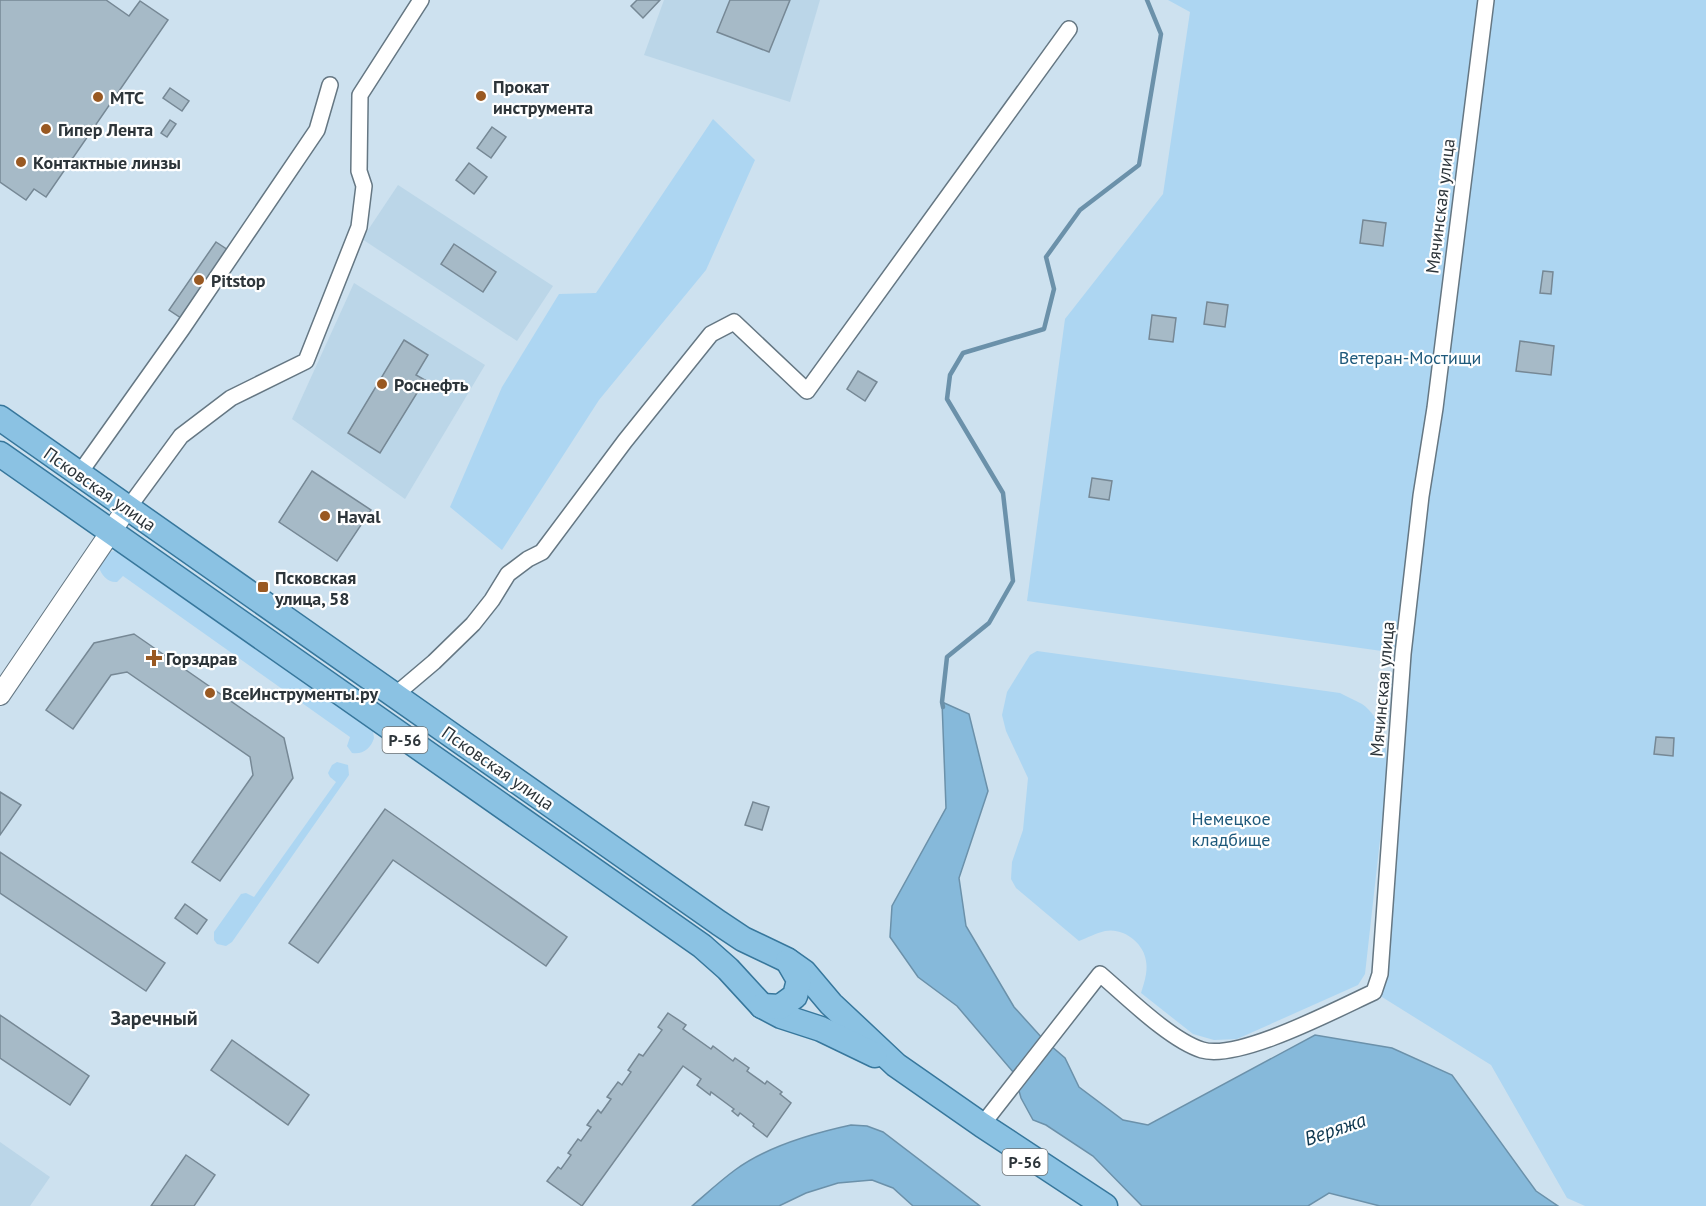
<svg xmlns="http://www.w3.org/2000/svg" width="1706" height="1206" font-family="'PT Sans',sans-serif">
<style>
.built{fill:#bbd6e8}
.green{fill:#add6f2}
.water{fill:#86b9da;stroke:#6b91aa;stroke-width:1.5}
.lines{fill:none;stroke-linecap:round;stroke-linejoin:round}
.stream{stroke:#6b91aa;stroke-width:4.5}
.building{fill:#a6bac7;stroke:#768895;stroke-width:1.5}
.minor-casing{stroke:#657783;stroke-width:18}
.tertiary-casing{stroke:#657783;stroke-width:22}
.primary-casing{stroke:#37779c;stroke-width:27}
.minor{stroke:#fff;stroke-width:15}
.tertiary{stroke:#fff;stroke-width:20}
.primary{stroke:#8bc2e3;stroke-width:24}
.poi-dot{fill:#995922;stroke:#fff;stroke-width:2}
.labels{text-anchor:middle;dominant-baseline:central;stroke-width:4.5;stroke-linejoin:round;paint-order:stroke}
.shield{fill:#fff;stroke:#6c7275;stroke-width:1.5}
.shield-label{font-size:16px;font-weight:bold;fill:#2d353a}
.poi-label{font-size:18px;font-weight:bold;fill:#2d353a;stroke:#fff;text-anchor:start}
.street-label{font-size:18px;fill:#2d353a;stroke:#fff}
.park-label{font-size:18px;fill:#1e597b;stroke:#fff}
.neighbourhood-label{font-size:20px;font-weight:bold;fill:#2d353a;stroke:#fff}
.water-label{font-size:20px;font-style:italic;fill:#0f3850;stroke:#fff}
</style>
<rect width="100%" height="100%" fill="#cde1ef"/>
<g class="built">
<polygon points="664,0 820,0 790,102 644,55"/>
<polygon points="398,185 553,286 517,341 362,239"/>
<polygon points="354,283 485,365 405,499 292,419"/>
<polygon points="0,1142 50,1177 30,1206 0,1206"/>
</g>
<g class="green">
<polygon points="1168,0 1706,0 1706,1206 1585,1206 1567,1198 1491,1065 1374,992 1403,654 1027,601 1065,319 1163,194 1190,12"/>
<polygon points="713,119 755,160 706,270 599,400 502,550 450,507 502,387 559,294 596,293"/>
<path d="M115 551 373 731 374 738C371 748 363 755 352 753L347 746 350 737 123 576 117 582C108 583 101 575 99 567L108 552Z"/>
<path d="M1037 651 1340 693C1347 697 1355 700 1362 704 1382 718 1387 745 1388 768L1365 974 1358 985 1237 1039 1214 1040 1193 1034 1141 993C1144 983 1148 972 1146 961 1144 943 1123 927 1105 931 1096 933 1087 938 1079 941L1016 888 1011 879 1012 862 1023 830 1028 778 1006 731 1002 715 1007 692 1030 655Z"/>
<polygon points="337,762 348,765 349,775 232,942 226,946 217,944 214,940 214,932 241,894 246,893 254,897 336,782 330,777 328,773 332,765"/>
</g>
<g class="water">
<polygon points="942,702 969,714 988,791 959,878 966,926 1014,1007 1043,1039 1065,1058 1079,1087 1123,1120 1148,1125 1315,1035 1392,1048 1452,1075 1536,1191 1558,1206 1380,1206 1329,1193 1308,1206 1142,1206 1093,1156 1046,1125 1033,1120 1021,1098 1014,1073 957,1006 918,977 890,937 892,906 946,808"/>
<path d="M851 1125 867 1126 883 1132 980 1206H913L893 1188 872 1180 838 1183 806 1193 779 1206H692C706 1194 720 1181 735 1170 766 1147 814 1133 851 1125Z"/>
</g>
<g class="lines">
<polyline class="stream" points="943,707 942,702 947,657 989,623 1013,581 1003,493 947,399 950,375 963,353 1044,329 1054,289 1046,257 1080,210 1139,165 1161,34 1147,0"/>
</g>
<g class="building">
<polygon points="0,0 106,0 129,16 140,1 168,20 46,197 34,189 26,200 0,182"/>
<polygon points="637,0 660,0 643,18 631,6"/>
<polygon points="730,0 790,0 769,52 717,32"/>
<polygon points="170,88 189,101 182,111 163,98"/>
<polygon points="170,120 176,124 167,137 161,133"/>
<polygon points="492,127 506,137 491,158 477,148"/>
<polygon points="469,163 487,177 474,194 456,180"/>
<polygon points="1363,220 1386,223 1383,246 1360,243"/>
<polygon points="216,242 228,250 181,318 169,310"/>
<polygon points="454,244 496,272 483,292 441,264"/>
<polygon points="1543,271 1553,272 1551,294 1540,293"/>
<polygon points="1207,302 1228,305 1225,327 1204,324"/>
<polygon points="1152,315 1176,318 1173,342 1149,339"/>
<polygon points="404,340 428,355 416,375 425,380 380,453 348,433"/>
<polygon points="1520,341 1554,346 1551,375 1516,371"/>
<polygon points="858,371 877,382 865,401 847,389"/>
<polygon points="312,471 371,510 337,561 279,522"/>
<polygon points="1092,478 1112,481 1109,500 1089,497"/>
<polygon points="134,634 284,738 293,778 220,881 192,862 253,775 250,757 127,672 111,675 73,729 46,710 94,643"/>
<polygon points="1656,737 1674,738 1673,756 1654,754"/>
<polygon points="0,792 21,805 0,835"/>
<polygon points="753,802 769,807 762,830 745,825"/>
<polygon points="385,809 567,937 546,966 393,860 318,963 289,943"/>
<polygon points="0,852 165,963 146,991 0,893"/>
<polygon points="185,904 207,920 197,934 175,918"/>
<polygon points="668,1013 686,1025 683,1029 711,1049 713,1046 733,1061 735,1058 749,1068 747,1071 765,1084 767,1081 782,1092 780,1094 791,1103 767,1137 753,1126 754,1124 740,1113 738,1116 732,1111 734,1109 711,1092 710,1095 697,1085 701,1079 683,1066 582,1206 547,1181 558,1167 561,1169 571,1155 568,1153 578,1139 581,1141 591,1127 587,1125 598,1110 601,1113 611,1099 607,1097 618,1082 622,1085 631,1072 628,1070 639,1054 643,1056 662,1030 658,1027"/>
<polygon points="0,1015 89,1076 70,1105 0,1058"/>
<polygon points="232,1040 309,1095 288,1125 211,1070"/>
<polygon points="186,1155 215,1175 194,1206 151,1206"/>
</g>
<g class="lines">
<defs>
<g id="minor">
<polyline points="79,474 182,329 317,130 330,85"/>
<polyline points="123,515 181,436 231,398 306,361 359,227 364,186 359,171 360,95 421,0"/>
<polyline points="395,695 434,662 473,624 492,600 508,574 528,559 542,552 625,441 711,334 734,322 807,391 1069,29"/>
<path d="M982 1125 1100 974C1126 996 1170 1040 1202 1050 1239 1061 1337 1009 1374 992L1380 974 1403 654 1421 496 1435 408 1486 0"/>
</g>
<polyline id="tertiary" points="0,695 127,508"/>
<g id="primary">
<polyline points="0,418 719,923 743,939 787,960 804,972 831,1004 896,1065 982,1125 1105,1206"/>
<polyline points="0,454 702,946 728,969 762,1006 781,1016 821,1029 875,1055"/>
<polyline points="762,1006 780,1007 795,996 799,980 788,961"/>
</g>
</defs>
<use href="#minor" class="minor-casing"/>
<use href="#tertiary" class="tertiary-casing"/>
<use href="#primary" class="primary-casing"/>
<use href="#minor" class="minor"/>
<use href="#tertiary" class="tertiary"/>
<use href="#primary" class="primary"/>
</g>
<g class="poi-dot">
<circle cx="481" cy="96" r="6"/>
<circle cx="98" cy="97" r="6"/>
<circle cx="46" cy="129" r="6"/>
<circle cx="21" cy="162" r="6"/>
<circle cx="199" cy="280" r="6"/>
<circle cx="382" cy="384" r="6"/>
<circle cx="325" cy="516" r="6"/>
<rect x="257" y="581" width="12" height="12" rx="3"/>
<path d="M151 649h6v6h6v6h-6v6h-6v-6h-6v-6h6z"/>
<circle cx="210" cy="693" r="6"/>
</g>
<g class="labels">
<g class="shield">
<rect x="382.5" y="727" width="45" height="26" rx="4.5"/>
<rect x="1002.5" y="1149" width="45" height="26" rx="4.5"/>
</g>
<g class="shield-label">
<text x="405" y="740">Р-56</text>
<text x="1025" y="1162">Р-56</text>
</g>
<g class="poi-label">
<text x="493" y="86">Прокат<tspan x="493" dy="21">инструмента</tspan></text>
<text x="110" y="97">МТС</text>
<text x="58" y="129">Гипер Лента</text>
<text x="33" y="162">Контактные линзы</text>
<text x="211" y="280">Pitstop</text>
<text x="394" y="384">Роснефть</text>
<text x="337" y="516">Haval</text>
<text x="275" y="577">Псковская<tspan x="275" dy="21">улица, 58</tspan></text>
<text x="166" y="658">Горздрав</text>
<text x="222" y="693">ВсеИнструменты.ру</text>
</g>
<g class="street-label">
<text transform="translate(1440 206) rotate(-83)">Мячинская улица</text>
<text transform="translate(100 489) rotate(35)">Псковская улица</text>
<text transform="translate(1382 689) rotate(-85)">Мячинская улица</text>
<text transform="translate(498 768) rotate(35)">Псковская улица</text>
</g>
<g class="park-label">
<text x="1410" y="357">Ветеран-Мостищи</text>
<text x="1231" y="818">Немецкое<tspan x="1231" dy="21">кладбище</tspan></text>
</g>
<g class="neighbourhood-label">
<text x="154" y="1018">Заречный</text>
</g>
<g class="water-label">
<text transform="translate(1335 1129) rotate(-19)">Веряжа</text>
</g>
</g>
</svg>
